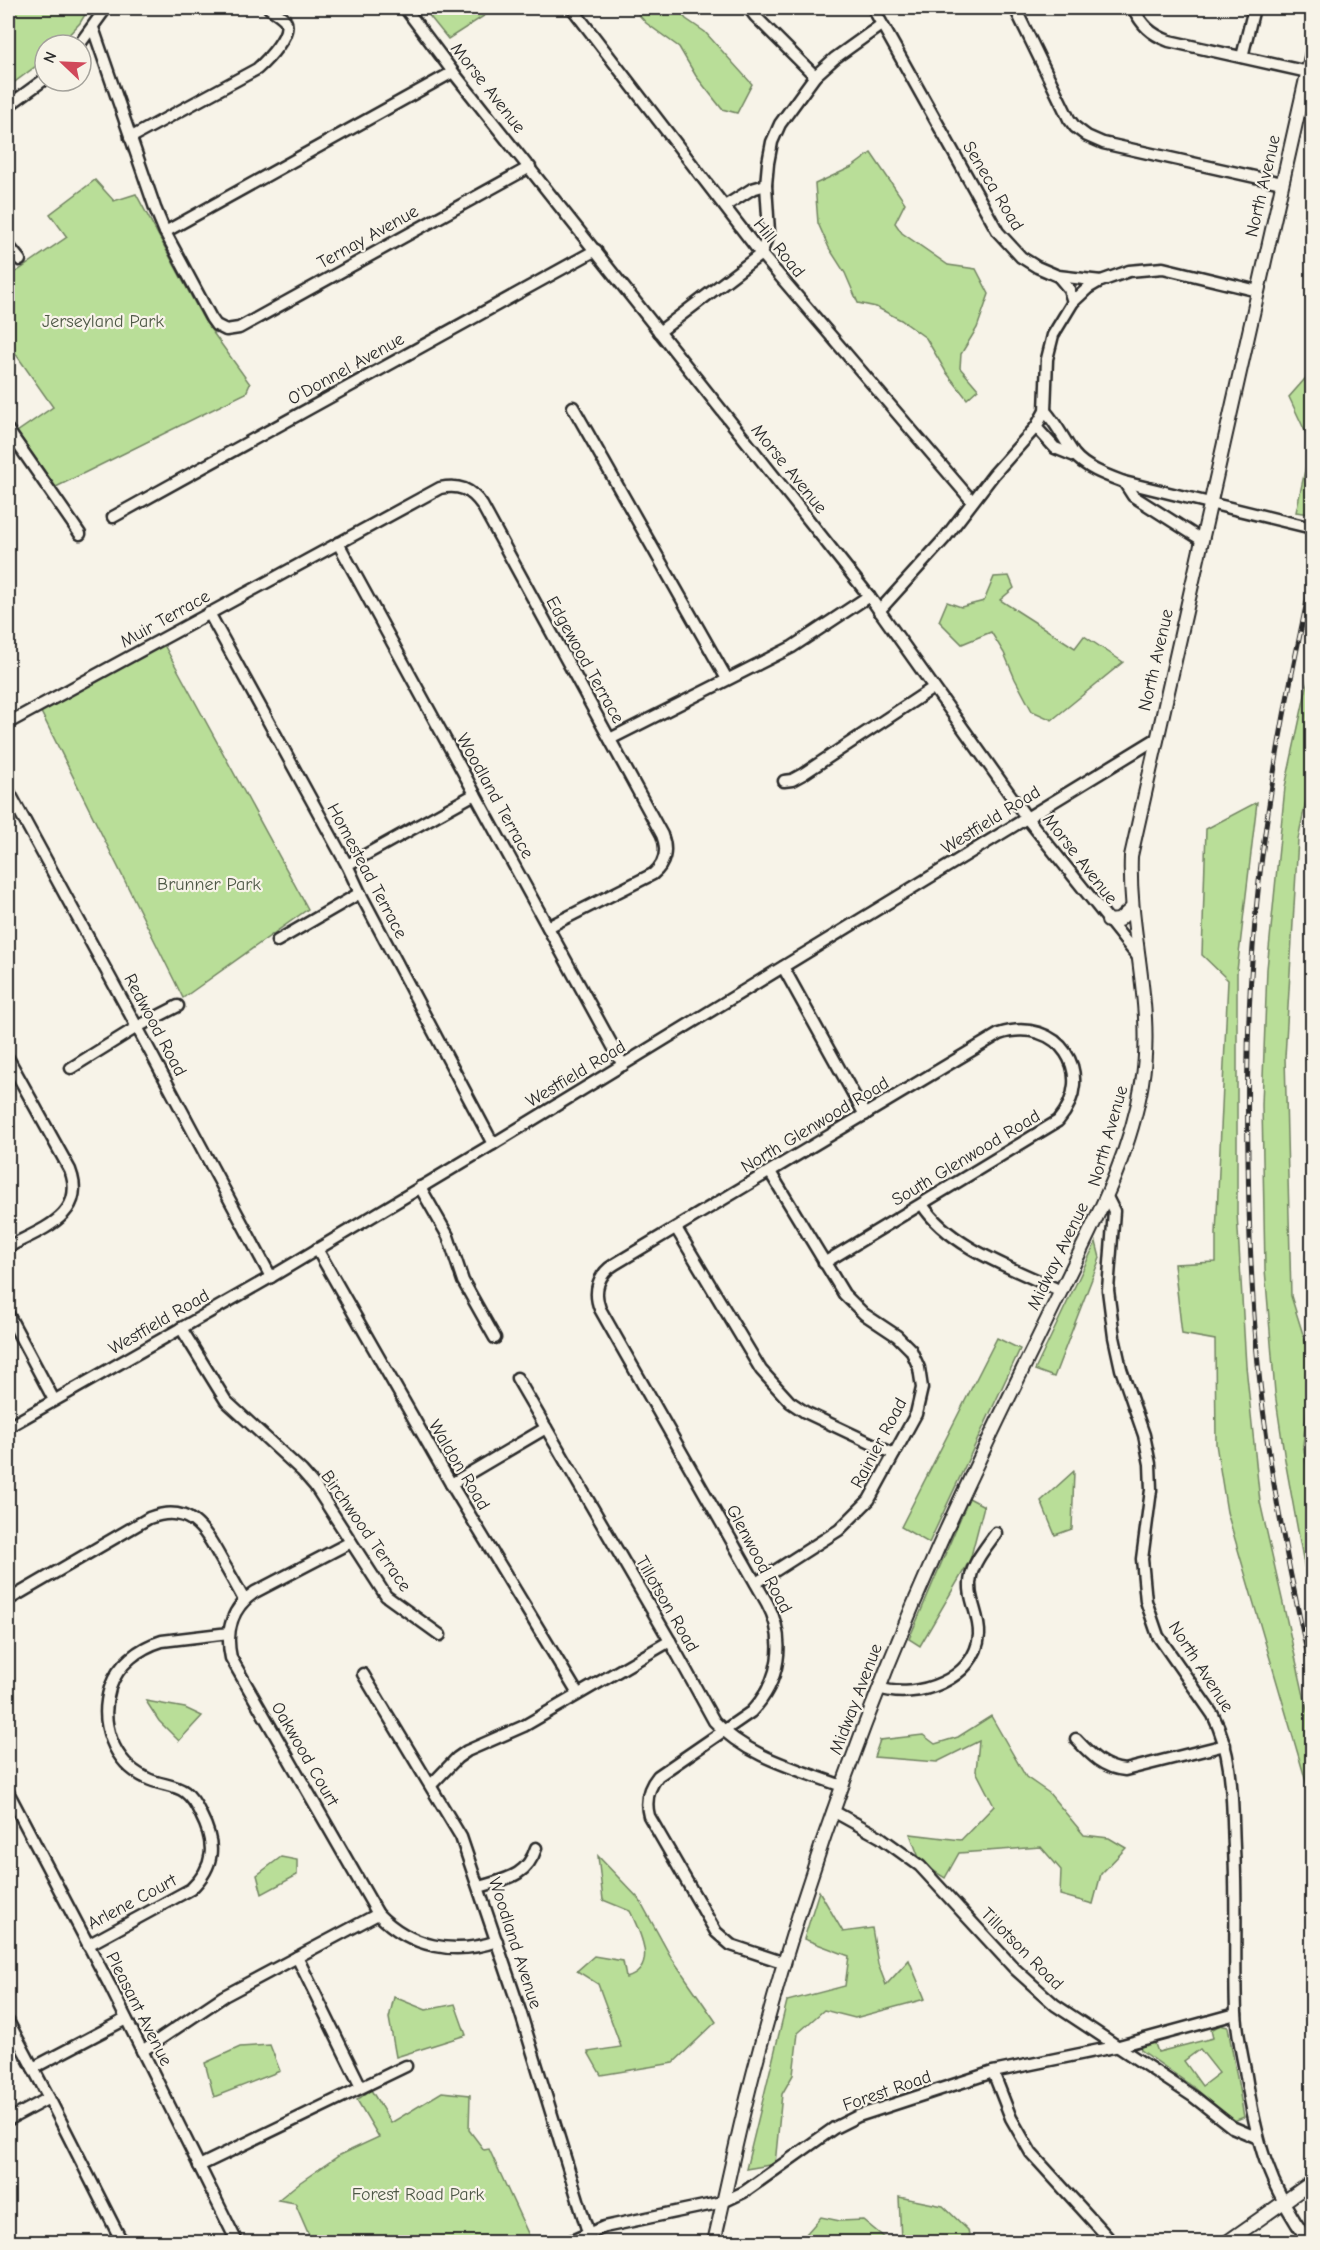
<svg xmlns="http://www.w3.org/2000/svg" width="1320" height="2250" font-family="'Comic Neue',sans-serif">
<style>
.green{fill:#b9de98;stroke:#728462;stroke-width:1.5;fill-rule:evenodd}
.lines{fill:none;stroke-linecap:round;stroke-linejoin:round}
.minor-casing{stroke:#2b2b2b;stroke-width:15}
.major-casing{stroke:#2b2b2b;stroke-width:16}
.minor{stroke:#f7f3e8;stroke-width:10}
.major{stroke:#f7f3e8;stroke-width:12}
.rail-casing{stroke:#2b2b2b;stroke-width:5}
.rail{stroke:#f7f3e8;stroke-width:3;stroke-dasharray:9;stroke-linecap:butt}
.labels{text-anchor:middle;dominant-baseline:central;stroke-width:4.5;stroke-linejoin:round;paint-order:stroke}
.street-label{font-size:18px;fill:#2b2b2b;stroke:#f7f3e8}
.park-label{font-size:18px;fill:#4e5846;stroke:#f7f3e8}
</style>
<rect width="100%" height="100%" fill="#f7f3e8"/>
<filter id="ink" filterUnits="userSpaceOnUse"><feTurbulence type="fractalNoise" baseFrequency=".0167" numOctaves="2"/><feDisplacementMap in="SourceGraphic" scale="12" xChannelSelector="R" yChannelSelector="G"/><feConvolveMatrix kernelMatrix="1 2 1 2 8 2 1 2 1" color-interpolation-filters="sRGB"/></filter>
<g filter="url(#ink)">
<g class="green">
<polygon points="8,8 89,8 80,23 59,45 45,45 44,60 8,87"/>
<polygon points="423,8 479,8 487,14 448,39"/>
<polygon points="633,8 677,8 686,19 705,32 752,84 737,113 722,109 696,76 679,47 646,23"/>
<polygon points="871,153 905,203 895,223 902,233 948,265 976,269 989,294 977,328 961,354 960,368 978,389 967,399 946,372 926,338 901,320 876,307 858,303 845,273 829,248 818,223 815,184 852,167"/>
<polygon points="95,180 114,201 136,194 204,320 250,384 246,393 56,487 17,432 53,407 8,343 8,264 9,263 16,272 67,237 50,214"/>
<polygon points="1312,371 1312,508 1311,514 1296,512 1310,447 1305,431 1289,397"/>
<polygon points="1009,576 1014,588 1000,600 1075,648 1084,636 1123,662 1052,720 1032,711 1015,679 1004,653 991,632 962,644 939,621 947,602 961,607 984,601 994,577"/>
<polygon points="163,643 308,909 183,998 40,710"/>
<polygon points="1312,663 1312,772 1298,839 1285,1057 1291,1296 1312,1363 1303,1445 1312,1492 1312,1608 1285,1460 1275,1393 1265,1269 1262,1105 1267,969 1285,787"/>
<polygon points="1257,802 1237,971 1237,1213 1246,1366 1260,1502 1312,1731 1312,1802 1227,1512 1216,1444 1215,1340 1182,1334 1174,1264 1216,1262 1216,1234 1228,980 1202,955 1206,829"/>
<polygon points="1096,1242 1100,1258 1054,1377 1035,1370"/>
<polygon points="997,1338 1020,1349 929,1543 901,1527"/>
<polygon points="1074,1471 1072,1529 1055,1535 1041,1501"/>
<polygon points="969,1498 984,1506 970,1560 920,1646 909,1639"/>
<polygon points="146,1701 185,1708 202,1716 179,1741 159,1721"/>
<polygon points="991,1716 1026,1777 1049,1793 1084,1835 1109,1838 1126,1848 1101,1874 1093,1904 1060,1895 1061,1870 1041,1847 959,1853 945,1878 921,1863 910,1834 961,1840 994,1806 976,1771 979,1741 937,1762 874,1757 880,1740 923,1735 935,1744 958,1737"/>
<path d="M598 1856 639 1899 671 1957 716 2022 673 2063 601 2075 588 2052 621 2047 598 1984 577 1971 594 1956 623 1961 626 1978C659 1969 640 1932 630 1911L603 1900Z"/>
<polygon points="281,1857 297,1860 297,1875 262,1894 257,1875"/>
<polygon points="819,1891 843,1932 872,1928 878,1964 886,1985 909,1960 925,1999 855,2018 824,2010 798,2033 793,2075 782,2094 775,2164 746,2169 787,2001 845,1986 849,1956 804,1939"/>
<polygon points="394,1997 426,2010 455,2004 466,2035 396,2057 389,2018"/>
<path d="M1220 2025 1228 2027 1244 2117 1234 2121 1196 2089 1141 2050 1140 2044 1154 2041 1158 2052 1213 2038 1211 2030ZM1200 2049 1219 2073 1202 2086 1184 2061Z"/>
<polygon points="270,2045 280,2071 214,2097 205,2063 240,2047"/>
<polygon points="371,2090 391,2123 442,2092 470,2095 469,2130 484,2150 489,2149 532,2242 312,2242 295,2203 278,2200 299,2183 340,2155 379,2137 357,2100"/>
<polygon points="899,2197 943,2206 968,2230 971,2242 799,2242 821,2217 840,2221 863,2220 885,2238 901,2240"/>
</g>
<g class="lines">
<defs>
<g id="minor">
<polyline points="405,8 453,72 869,596 1026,817 1139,958"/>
<polyline points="572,8 761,254 972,501"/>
<polyline points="749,8 755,16 815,76"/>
<polyline points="873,8 998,232 1021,257 1037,267 1058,276 1101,281 1129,271 1163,268 1258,291"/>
<polyline points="1015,8 1069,119 1075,127 1087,136 1103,143 1282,183"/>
<path d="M1133 8C1142 25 1150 34 1169 41L1308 72"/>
<polyline points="93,28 155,208 165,232 211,318 216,325 226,330 239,328 530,167"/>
<polyline points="79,45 106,8"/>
<polyline points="1242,57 1254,8"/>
<polyline points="8,106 45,79"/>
<path d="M130 138 257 69C267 60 293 34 285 20 281 15 274 11 269 8"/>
<polyline points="725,206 752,189 766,185"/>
<polyline points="165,232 453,72"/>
<polyline points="8,245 20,260"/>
<polyline points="1058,276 1069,289 1073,302"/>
<polyline points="659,332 761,254 769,232 766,185 768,163 772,142 780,124 815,76 835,58 881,25"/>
<polyline points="573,407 727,679"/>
<path d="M1045 411C1057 424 1064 440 1074 454 1085 468 1108 476 1124 482L1312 528"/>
<polyline points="1036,427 1055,448 1075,456"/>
<polyline points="8,430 80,534"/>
<polyline points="1124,482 1133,496 1202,540"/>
<polyline points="113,517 596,250"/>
<polyline points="338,543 623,1065"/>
<polyline points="879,611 945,538 994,474 1036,427 1045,411 1047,359 1053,335 1073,302 1088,288 1100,281"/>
<polyline points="209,613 347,865 360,893 493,1144"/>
<path d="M8 723 440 488C459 484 471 489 482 505L662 835C668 850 665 864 653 874L548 927"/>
<polyline points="610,739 792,647 869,596"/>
<polyline points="784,781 792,780 803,774 933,688"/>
<polyline points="8,790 137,1027 271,1277"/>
<polyline points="347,865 475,794"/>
<polyline points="277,941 360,893"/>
<polyline points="783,967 865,1115"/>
<path d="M8 1058 70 1170C88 1216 39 1230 8 1247"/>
<polyline points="71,1068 137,1027 178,1006"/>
<polyline points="420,1187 448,1236 463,1281 495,1338"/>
<path d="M1107 1197 1114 1211 1108 1290 1114 1337 1121 1369 1144 1435 1150 1464 1151 1490 1142 1559 1146 1601 1158 1636 1213 1715C1234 1756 1232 1804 1234 1848 1237 1903 1234 1958 1236 2012 1237 2031 1241 2051 1245 2070 1256 2140 1267 2184 1309 2242"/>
<path d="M922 1204C948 1247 1017 1270 1061 1291"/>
<polyline points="676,1228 761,1370 790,1402 805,1412 894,1454"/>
<polyline points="317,1249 451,1484 578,1694"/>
<polyline points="8,1314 54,1400"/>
<polyline points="181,1328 226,1401 302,1471 315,1486 386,1596 440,1635"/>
<path d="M517 1378 670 1641 714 1721C747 1757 797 1769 842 1786"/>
<polyline points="8,1427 271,1277 493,1144 1156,739"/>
<polyline points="451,1484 546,1428"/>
<path d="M351 1542 255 1592C232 1607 225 1631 231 1658L378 1914C410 1947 454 1956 497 1941"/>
<polyline points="756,1583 839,1530 869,1500 916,1414 922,1388 919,1368 911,1350 897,1336 864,1314 844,1294 770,1172"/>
<path d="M8 1600 149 1518C189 1503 204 1528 221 1559 229 1573 237 1586 244 1600"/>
<polyline points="363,1674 461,1837 520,2011 591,2242"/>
<path d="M879 1688C916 1701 976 1679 979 1635 980 1614 966 1597 971 1576 974 1561 987 1546 996 1533"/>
<path d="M1076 1739C1091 1755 1103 1768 1125 1770L1225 1745"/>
<polyline points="431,1785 457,1758 467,1751 524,1726 670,1641"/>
<polyline points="8,1792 110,1986 237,2242"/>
<polyline points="833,1811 880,1837 920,1866 1015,1969 1055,2005 1194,2097 1232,2127 1258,2138"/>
<path d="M479 1887C505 1879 527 1877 536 1848"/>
<path d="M88 1945 191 1889C215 1866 216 1844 201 1815 197 1806 193 1798 185 1792 174 1784 159 1785 146 1778 113 1762 99 1723 110 1688 118 1664 139 1648 162 1641L229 1633"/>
<polyline points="297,1957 361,2087"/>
<path d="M785 1963 731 1945 716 1932 649 1816C645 1801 648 1788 658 1776L751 1712C780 1682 787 1640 767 1603L600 1309C593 1291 598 1274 615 1264L999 1034C1058 1015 1098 1074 1058 1121L824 1263"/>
<polyline points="8,2021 49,2098 122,2242"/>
<polyline points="142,2051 224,1996 378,1914"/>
<polyline points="33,2068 126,2019"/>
<polyline points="993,2072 1011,2118 1031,2153 1112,2242"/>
<polyline points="8,2120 49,2098"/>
<polyline points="199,2166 406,2066"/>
<polyline points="569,2242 604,2227 723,2202 744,2192 834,2128 858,2116 993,2072 1119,2046 1236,2014"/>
</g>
<g id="major">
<polyline points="1108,921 1119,920 1132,908"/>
<path d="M714 2242C728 2183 740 2122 756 2063 802 1887 864 1714 938 1548 977 1461 1020 1375 1062 1289 1094 1222 1130 1157 1142 1083 1155 1005 1128 933 1131 856L1312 52"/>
<polyline points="1227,2242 1312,2182"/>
</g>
</defs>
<use href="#minor" class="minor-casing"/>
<use href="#major" class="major-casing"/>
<use href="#minor" class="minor"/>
<use href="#major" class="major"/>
<defs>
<path id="rail" d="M1312 579C1285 700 1262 823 1253 947 1246 1034 1247 1120 1249 1208 1251 1279 1255 1353 1265 1424 1276 1508 1294 1592 1312 1675"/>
</defs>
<use href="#rail" class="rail-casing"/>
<use href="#rail" class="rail"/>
</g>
</g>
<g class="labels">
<g class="street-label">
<text transform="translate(488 88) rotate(52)">Morse Avenue</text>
<text transform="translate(993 186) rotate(59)">Seneca Road</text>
<text transform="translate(1263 186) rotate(-77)">North Avenue</text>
<text transform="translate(368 237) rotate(-29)">Ternay Avenue</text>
<text transform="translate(779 248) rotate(51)">Hill Road</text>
<text transform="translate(346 369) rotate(-29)">O'Donnel Avenue</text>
<text transform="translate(789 469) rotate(51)">Morse Avenue</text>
<text transform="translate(165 619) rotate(-29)">Muir Terrace</text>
<text transform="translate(585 660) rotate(61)">Edgewood Terrace</text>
<text transform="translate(1156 660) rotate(-77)">North Avenue</text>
<text transform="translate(495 796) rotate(61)">Woodland Terrace</text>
<text transform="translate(991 820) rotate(-32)">Westfield Road</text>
<text transform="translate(1080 859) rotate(52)">Morse Avenue</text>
<text transform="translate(367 871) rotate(62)">Homestead Terrace</text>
<text transform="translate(155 1025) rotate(62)">Redwood Road</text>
<text transform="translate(576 1074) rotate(-31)">Westfield Road</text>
<text transform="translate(815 1125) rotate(-31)">North Glenwood Road</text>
<text transform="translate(1108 1136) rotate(-74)">North Avenue</text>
<text transform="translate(966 1158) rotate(-31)">South Glenwood Road</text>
<text transform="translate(1058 1256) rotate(-64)">Midway Avenue</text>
<text transform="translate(159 1322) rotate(-30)">Westfield Road</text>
<text transform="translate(879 1443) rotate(-62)">Rainier Road</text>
<text transform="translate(459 1465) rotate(59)">Waldon Road</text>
<text transform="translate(366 1531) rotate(55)">Birchwood Terrace</text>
<text transform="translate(759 1559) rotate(62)">Glenwood Road</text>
<text transform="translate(667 1604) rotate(60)">Tillotson Road</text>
<text transform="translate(1201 1667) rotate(57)">North Avenue</text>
<text transform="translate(856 1699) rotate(-69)">Midway Avenue</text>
<text transform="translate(305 1754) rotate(60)">Oakwood Court</text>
<text transform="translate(132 1902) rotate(-28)">Arlene Court</text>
<text transform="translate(515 1943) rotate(72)">Woodland Avenue</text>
<text transform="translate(1022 1949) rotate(45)">Tillotson Road</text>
<text transform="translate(139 2009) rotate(63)">Pleasant Avenue</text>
<text transform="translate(887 2091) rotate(-19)">Forest Road</text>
</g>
<g class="park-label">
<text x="103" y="321">Jerseyland Park</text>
<text x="209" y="884">Brunner Park</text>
<text x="418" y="2194">Forest Road Park</text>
</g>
</g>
<rect width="1320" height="2250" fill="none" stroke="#f7f3e8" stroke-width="30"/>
<rect x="15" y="15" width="1290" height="2220" fill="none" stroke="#2b2b2b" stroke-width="2" filter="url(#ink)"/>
<g transform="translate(63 63) rotate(293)"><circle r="28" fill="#f7f3e8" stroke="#a5a39c" stroke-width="1.5"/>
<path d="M0-4.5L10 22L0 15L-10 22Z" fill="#d1495b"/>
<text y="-9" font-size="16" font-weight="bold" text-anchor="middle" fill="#2b2b2b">N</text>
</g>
</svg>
